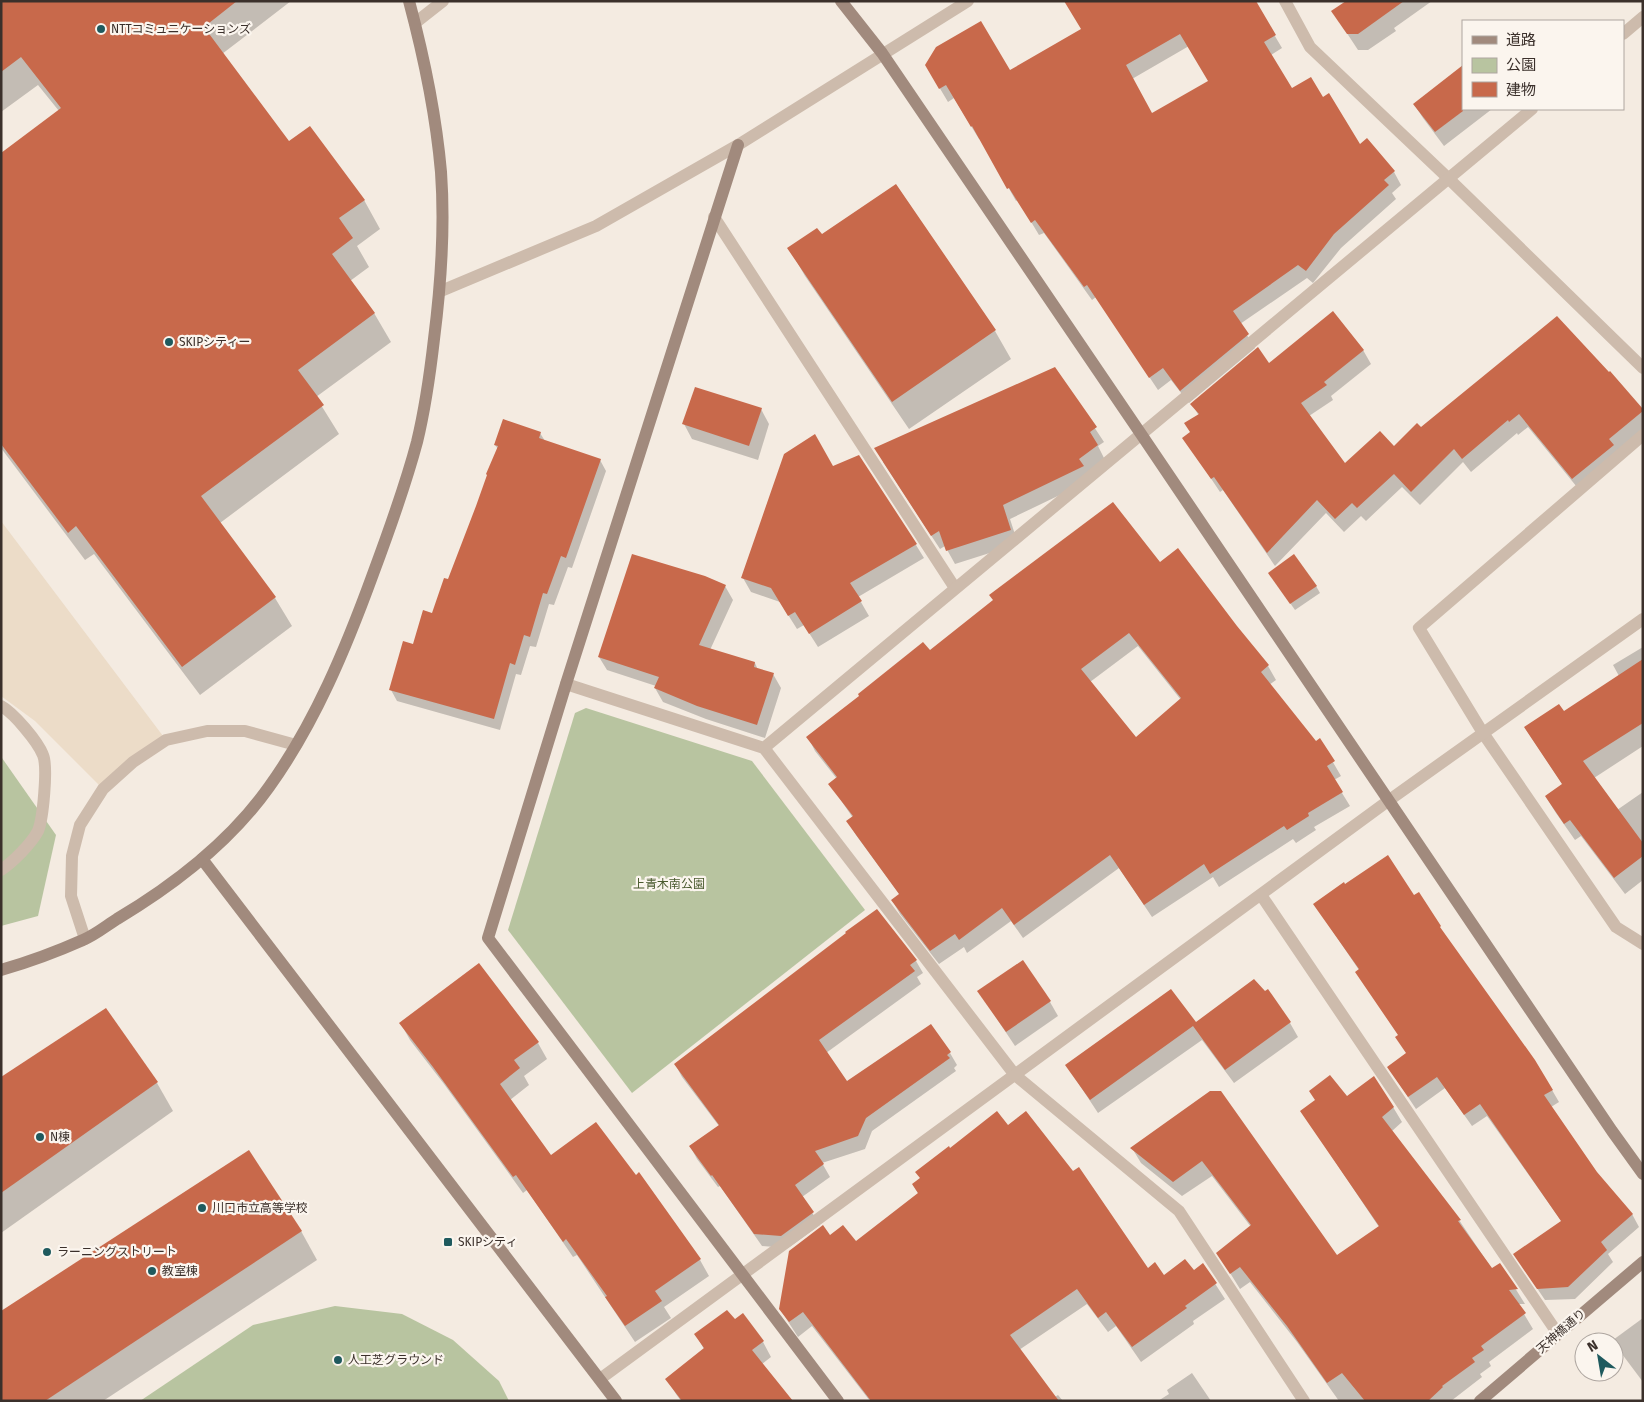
<svg xmlns="http://www.w3.org/2000/svg" width="1644" height="1402" font-family="'Fira Sans','Noto Sans JP',sans-serif">
<style>
.green{fill:#b8c4a0}
.plaza{fill:#ecdcc8}
.shadow{fill:#0003;fill-rule:evenodd}
.building{fill:#c8694b;fill-rule:evenodd}
.lines{fill:none;stroke-linecap:round;stroke-linejoin:round}
.lane{stroke:#cdbbac;stroke-width:12}
.street{stroke:#cdbbac;stroke-width:12}
.secondary{stroke:#a18a7d;stroke-width:12}
.poi-dot{fill:#1f5a5e;stroke:#fbf5ee;stroke-width:2}
.labels{text-anchor:middle;dominant-baseline:central;stroke-width:4.5;stroke-linejoin:round;paint-order:stroke}
.poi-label{font-size:12px;fill:#3b302b;stroke:#fbf5ee;text-anchor:start}
.park-label{font-size:12px;fill:#4a5a2e;stroke:#fbf5ee}
.street-label{font-size:12px;fill:#3b302b;stroke:#fbf5ee}
</style>
<rect width="100%" height="100%" fill="#f4ebe1"/>
<g class="green">
<polygon points="586,708 752,761 865,910 632,1093 508,930 575,713"/>
<polygon points="2,758 56,835 38,916 1,926"/>
<polygon points="335,1306 402,1314 453,1340 499,1381 509,1401 140,1401 253,1325"/>
</g>
<polygon class="plaza" points="1,521 166,740 103,789 35,721 1,696"/>
<g class="shadow">
<polygon points="1,1 291,1 222,54 289,143 364,200 380,229 357,246 369,267 350,281 374,313 391,342 316,397 339,434 220,523 275,598 292,626 200,695 94,554 85,560 1,448 1,155 59,111 38,85 1,112"/>
<path d="M1254 1 1282 48 1271 55 1292 90 1322 99 1360 146 1394 172 1401 185 1392 193 1396 199 1341 248 1313 283 1307 278 1240 324 1255 348 1189 403 1171 380 1158 390 1096 297 1092 300 1044 233 1039 235 1018 200 1016 201 981 139H979L954 98 948 102 926 65 1010 71ZM1189 46 1210 81 1152 115 1132 79Z"/>
<polygon points="1348,1 1432,1 1394,28 1396,31 1368,50 1358,50 1333,12"/>
<polygon points="1414,104 1463,109 1492,109 1444,146 1423,118"/>
<polygon points="896,185 995,331 1011,359 909,429 805,276 789,248 822,236"/>
<polygon points="1557,318 1643,411 1643,432 1581,492 1528,427 1518,435 1517,433 1471,472 1463,462 1420,505 1402,487 1366,521 1361,516 1344,532 1326,513 1275,566 1223,490 1220,492 1184,438 1191,433 1199,416 1192,404 1269,365 1363,350 1371,364 1331,396 1333,400 1309,416 1345,465 1394,447 1420,429"/>
<polygon points="1055,368 1104,442 1098,446 1105,460 1091,480 1010,519 1018,544 955,564 945,546 940,549 883,462"/>
<polygon points="761,409 769,424 758,460 692,439 684,424"/>
<polygon points="540,433 545,441 600,460 606,471 572,568 568,567 554,605 549,604 536,647 530,646 521,675 516,674 500,730 397,701 391,690 414,645 433,615 449,581 498,449 495,445"/>
<polygon points="833,467 916,545 924,558 858,597 869,616 818,647 804,625 797,629 780,602 751,592 743,578"/>
<path d="M1160 564 1236 627 1268 666 1276 680 1269 685 1316 742 1320 740 1341 776 1334 780 1350 806 1314 827 1316 830 1296 843 1293 839 1219 887 1213 877 1152 917 1119 868 1023 938 1011 921 967 953 964 947 939 964 900 914 892 900 900 895 856 835 848 822 853 818 830 784 837 779 815 751 808 737 929 652ZM1138 646 1181 700 1136 738 1090 682Z"/>
<polygon points="1274,580 1316,586 1320,593 1295,610"/>
<polygon points="725,586 733,600 710,650 755,663 758,670 773,674 781,688 765,738 706,719 663,702 655,688 656,686 607,670 599,657"/>
<polygon points="1643,647 1643,746 1594,778 1617,810 1643,792 1643,880 1625,894 1581,836 1575,840 1556,813 1546,797 1563,785 1525,728 1564,712 1619,676 1613,665"/>
<polygon points="1419,894 1447,939 1552,1090 1559,1102 1551,1107 1596,1172 1632,1214 1639,1227 1608,1254 1613,1262 1575,1299 1545,1300 1522,1266 1562,1222 1487,1116 1472,1126 1445,1088 1416,1109 1396,1079 1407,1054 1397,1037 1399,1036 1359,970 1315,905 1414,896"/>
<polygon points="877,911 916,961 923,973 917,977 921,984 826,1053 847,1083 950,1053 957,1065 954,1068 956,1071 872,1131 865,1149 822,1163 830,1177 802,1197 820,1225 788,1248 762,1246 720,1186 718,1187 697,1159 690,1146 719,1126 682,1077 675,1064"/>
<polygon points="979,992 1050,1002 1058,1016 1015,1046"/>
<polygon points="1290,1023 1298,1037 1234,1083 1202,1040 1098,1113 1067,1066 1195,1024"/>
<polygon points="401,1024 538,1043 547,1059 524,1076 529,1085 510,1100 551,1157 700,1260 709,1276 664,1307 671,1318 635,1342 577,1255 573,1257 527,1190 523,1193 444,1084 410,1040"/>
<polygon points="1,1079 157,1083 173,1111 1,1233"/>
<polygon points="1211,1093 1337,1257 1379,1227 1302,1112 1347,1098 1393,1107 1402,1122 1392,1131 1459,1220 1492,1269 1500,1264 1525,1304 1518,1304 1533,1329 1489,1362 1491,1366 1480,1374 1482,1377 1451,1401 1339,1401 1297,1342 1250,1282 1240,1289 1227,1268 1251,1227 1212,1176 1182,1196 1141,1163 1132,1148"/>
<polygon points="1008,1127 1148,1269 1164,1276 1194,1272 1203,1265 1225,1299 1193,1321 1194,1324 1141,1362 1116,1326 1108,1332 1087,1304 1019,1350 1055,1397 1058,1395 1063,1401 870,1401 812,1326 798,1337 780,1309 830,1237 855,1243 919,1195 913,1185 950,1149"/>
<polygon points="301,1231 317,1260 103,1401 1,1401"/>
<polygon points="1643,1318 1643,1382 1622,1354 1613,1340"/>
<polygon points="734,1321 763,1342 771,1357 762,1364 791,1401 681,1401 676,1394 667,1379 704,1349 696,1335"/>
<polygon points="1192,1373 1211,1401 1158,1401 1169,1394 1167,1390"/>
</g>
<g class="building">
<polygon points="1,1 237,1 204,27 289,141 310,126 365,200 339,218 353,238 332,254 375,313 298,370 324,405 201,496 276,597 182,667 76,526 68,533 1,444 1,153 61,108 21,57 1,72"/>
<path d="M1064 1H1256L1276 35 1264 42 1292 88 1311 77 1323 97 1329 93 1360 144 1367 138 1395 171 1384 180 1389 185 1334 234 1306 271 1298 265 1233 311 1249 334 1180 391 1163 368 1149 378 1087 285 1084 287 1035 220 1031 223 1009 188 1007 189 972 126 971 127 946 85 939 89 925 65 936 47 981 21 1010 70 1081 29ZM1180 34 1208 81 1152 113 1126 65Z"/>
<polygon points="1346,1 1404,1 1358,34 1347,34 1331,11"/>
<polygon points="1463,65 1463,111 1435,132 1413,104"/>
<polygon points="896,184 996,330 892,402 787,248 817,228 822,234"/>
<polygon points="1333,311 1364,350 1324,382 1327,385 1301,403 1345,463 1380,431 1394,446 1417,423 1421,427 1557,316 1609,372 1610,371 1643,409 1643,411 1609,439 1614,445 1572,479 1519,414 1509,422 1508,420 1462,459 1454,449 1411,492 1394,474 1357,508 1352,503 1335,519 1317,500 1267,553 1214,477 1211,479 1182,438 1190,432 1184,423 1199,414 1190,404 1258,347 1269,363"/>
<polygon points="1055,367 1097,427 1090,432 1098,445 1079,459 1084,466 1003,505 1011,530 946,551 939,531 931,536 874,448"/>
<polygon points="695,387 762,408 749,446 682,424"/>
<polygon points="503,419 541,432 539,438 601,459 566,558 561,556 547,594 543,593 530,637 524,635 515,665 510,663 494,719 389,690 403,641 413,644 423,610 432,613 444,578 448,579 476,506 487,475 486,474 498,446 494,445"/>
<polygon points="815,434 833,466 859,455 917,544 850,583 862,601 809,634 795,612 788,616 771,588 741,578 784,454"/>
<path d="M1113 502 1160 562 1178 548 1237 626 1269 665 1261 672 1316 741 1320 738 1335 761 1327 766 1343 792 1308 813 1309 816 1287 830 1284 826 1210 874 1204 864 1144 905 1110 855 1014 925 1002 908 959 940 955 934 930 951 891 900 899 894 846 821 853 816 828 784 837 777 806 737 859 696 858 694 923 642 930 650 993 600 989 595ZM1129 633 1181 698 1136 737 1081 669Z"/>
<polygon points="632,554 705,576 726,585 699,645 755,662 754,667 774,673 757,725 697,706 654,688 659,677 598,657"/>
<polygon points="1294,554 1317,586 1290,604 1268,573"/>
<polygon points="1643,659 1643,723 1583,761 1643,843 1643,856 1614,878 1570,820 1564,824 1545,796 1562,784 1524,727 1559,704 1564,711"/>
<polygon points="1388,855 1414,895 1419,892 1441,926 1440,927 1535,1060 1553,1090 1544,1095 1597,1172 1633,1214 1601,1242 1607,1250 1568,1287 1537,1289 1513,1254 1561,1221 1480,1104 1464,1115 1437,1077 1408,1097 1387,1067 1406,1053 1395,1037 1398,1035 1355,972 1359,969 1313,904 1344,882 1345,884"/>
<polygon points="877,909 917,960 910,965 915,971 819,1040 847,1081 931,1024 951,1052 947,1055 950,1058 866,1118 858,1136 815,1151 824,1164 795,1185 814,1212 781,1236 754,1234 712,1175 711,1176 689,1146 719,1125 674,1064 846,933 845,932"/>
<polygon points="1023,960 1051,1001 1006,1032 977,991"/>
<polygon points="479,963 539,1042 514,1060 520,1068 500,1084 551,1155 596,1122 636,1175 639,1172 701,1259 655,1291 662,1301 625,1326 605,1297 607,1296 566,1239 563,1242 516,1175 513,1177 433,1067 399,1023"/>
<polygon points="1254,979 1265,991 1268,989 1291,1022 1225,1070 1193,1026 1090,1100 1065,1065 1171,989 1196,1022"/>
<polygon points="106,1008 158,1082 1,1193 1,1077"/>
<polygon points="1330,1075 1347,1096 1374,1076 1394,1107 1382,1117 1461,1220 1458,1221 1492,1268 1500,1263 1518,1289 1509,1290 1526,1313 1481,1346 1484,1350 1472,1358 1475,1362 1442,1386 1443,1387 1428,1401 1365,1401 1342,1373 1327,1383 1287,1326 1240,1267 1230,1274 1216,1253 1251,1225 1202,1161 1173,1182 1130,1148 1210,1091 1221,1091 1337,1255 1379,1226 1300,1111 1315,1100 1309,1091"/>
<polygon points="997,1111 1008,1125 1026,1111 1073,1171 1079,1167 1148,1268 1155,1262 1164,1275 1185,1259 1194,1270 1203,1263 1217,1283 1185,1306 1187,1308 1132,1347 1106,1312 1098,1318 1077,1289 1010,1335 1059,1401 871,1401 803,1312 789,1322 779,1309 789,1251 823,1225 830,1235 843,1225 856,1241 918,1193 912,1184 920,1178 915,1172 949,1146 950,1148"/>
<polygon points="249,1150 302,1231 45,1401 1,1401 1,1311"/>
<polygon points="727,1310 735,1319 743,1313 764,1341 752,1350 793,1401 682,1401 665,1379 704,1348 694,1334"/>
</g>
<g class="lines">
<g class="lane">
<polyline points="714,217 955,588"/>
<path d="M1 706C14 713 38 742 43 755 48 767 43 819 38 831 31 844 13 862 1 870"/>
<polyline points="85,939 71,896 72,856 80,825 103,789 133,762 166,740 207,731 245,731 296,745"/>
</g>
<g class="street">
<polyline points="1285,1 1310,47 1448,178 1643,368"/>
<polyline points="415,23 443,1"/>
<polyline points="1623,34 1643,17"/>
<polyline points="441,291 596,226 738,145 968,1"/>
<polyline points="1643,435 1419,628 1483,733 1616,927 1643,944"/>
<polyline points="566,684 764,748 1015,1075 1179,1211 1304,1401"/>
<polyline points="764,748 1532,109"/>
<polyline points="1261,895 1558,1334"/>
<polyline points="600,1379 1388,801 1643,619"/>
</g>
<g class="secondary">
<polyline points="841,1 882,53 1141,434 1612,1131 1643,1174"/>
<polyline points="738,145 566,684 488,938 838,1401"/>
<polyline points="202,859 616,1401"/>
<path d="M1 970C29 962 56 952 83 940 95 935 106 926 117 919 174 885 230 842 269 787 315 723 346 648 373 574 389 531 405 487 417 442 425 409 430 374 434 339 441 284 445 228 441 172 436 115 424 57 409 1"/>
<polyline points="1480,1401 1643,1262"/>
</g>
</g>
<g class="poi-dot">
<circle cx="101" cy="29" r="5"/>
<circle cx="169" cy="342" r="5"/>
<circle cx="40" cy="1137" r="5"/>
<circle cx="202" cy="1208" r="5"/>
<rect x="443" y="1237" width="10" height="10" rx="2.5"/>
<circle cx="47" cy="1252" r="5"/>
<circle cx="152" cy="1271" r="5"/>
<circle cx="338" cy="1360" r="5"/>
</g>
<g class="labels">
<g class="poi-label">
<text x="111" y="29">NTTコミュニケーションズ</text>
<text x="179" y="342">SKIPシティー</text>
<text x="50" y="1137">N棟</text>
<text x="212" y="1208">川口市立高等学校</text>
<text x="458" y="1242">SKIPシティ</text>
<text x="57" y="1252">ラーニングストリート</text>
<text x="162" y="1271">教室棟</text>
<text x="348" y="1360">人工芝グラウンド</text>
</g>
<g class="park-label">
<text x="669" y="884">上青木南公園</text>
</g>
<g class="street-label">
<text transform="translate(1561 1331) rotate(-41)">天神橋通り</text>
</g>
</g>
<rect width="1644" height="1402" fill="none" stroke="#3b302b" stroke-width="5"/>
<rect x="1462" y="20" width="162" height="90" fill="#fbf5ee" stroke="#aea6a0"/>
<rect x="1472" y="36" width="25" height="8" fill="#a18a7d" stroke="#aea6a0"/>
<text x="1506" y="45" font-size="15" fill="#3b302b">道路</text>
<rect x="1472" y="58" width="25" height="15" fill="#b8c4a0" stroke="#aea6a0"/>
<text x="1506" y="70" font-size="15" fill="#3b302b">公園</text>
<rect x="1472" y="82" width="25" height="15" fill="#c8694b" stroke="#aea6a0"/>
<text x="1506" y="95" font-size="15" fill="#3b302b">建物</text>
<g transform="translate(1599 1357) rotate(329)"><circle r="24" fill="#fbf5ee" stroke="#aea6a0"/>
<path d="M0-4L9 19L0 12L-9 19Z" fill="#1f5a5e"/>
<text y="-8" font-size="14" font-weight="bold" text-anchor="middle" fill="#3b302b">N</text>
</g>
</svg>
